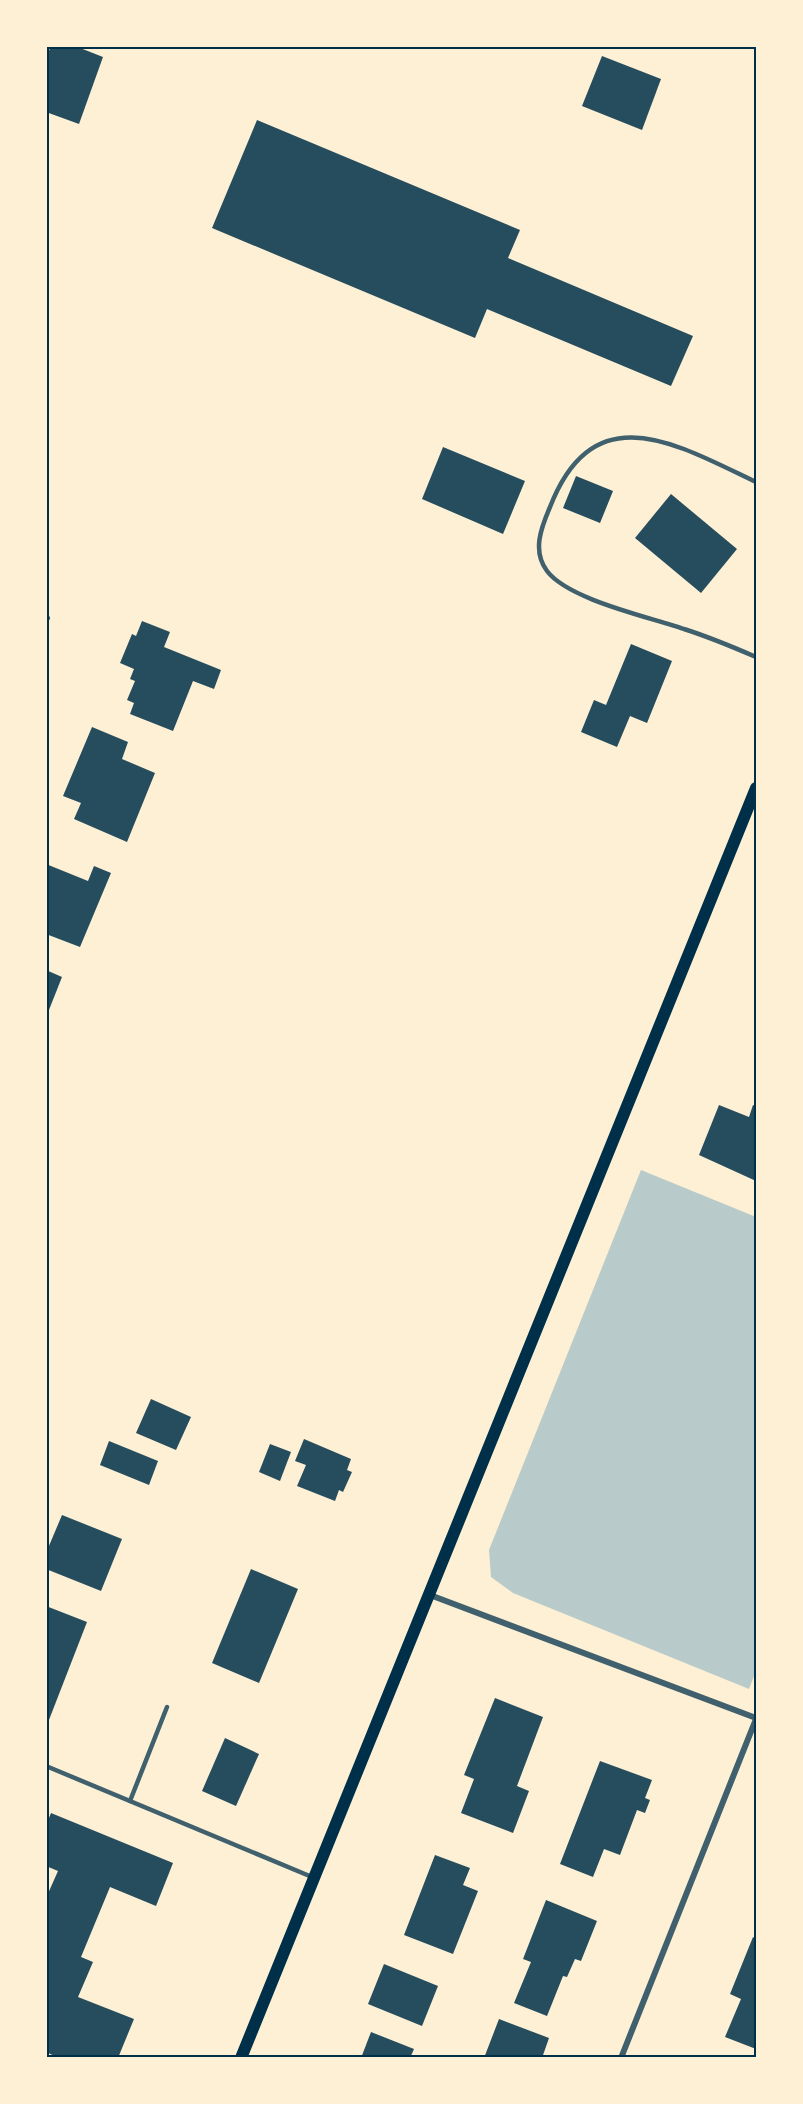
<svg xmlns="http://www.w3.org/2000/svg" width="803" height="2104" font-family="Manrope,sans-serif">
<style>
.green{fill:#b9caca}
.building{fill:#264d5e}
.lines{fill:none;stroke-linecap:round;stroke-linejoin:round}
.service{stroke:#3f606c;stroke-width:4.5}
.minor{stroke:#3f606c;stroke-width:6}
.secondary{stroke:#003049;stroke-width:12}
.neatline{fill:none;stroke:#003049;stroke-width:2}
</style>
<rect width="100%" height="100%" fill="#fdf0d5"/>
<polygon class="green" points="641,1170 756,1217 756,1671 749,1689 513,1593 491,1577 489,1550"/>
<g class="building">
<polygon points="51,46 75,46 103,57 79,124 46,112 46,58"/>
<polygon points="602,56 661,79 642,130 582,106"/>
<polygon points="257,120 520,230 508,258 693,336 671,386 487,309 475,338 212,228"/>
<polygon points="443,447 525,481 503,534 422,499"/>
<polygon points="576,476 613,491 600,523 563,508"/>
<polygon points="671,494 737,549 701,593 635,538"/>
<polygon points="142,621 170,632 164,647 221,670 214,689 193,681 173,731 130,714 134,703 127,700 135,681 130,679 134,669 120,663 132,634 136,636"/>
<polygon points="631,644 672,661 647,723 630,716 617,747 581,732 594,700 606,705"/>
<polygon points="92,727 128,742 122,759 155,773 127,842 74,819 81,803 63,796"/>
<polygon points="46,864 88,881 94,866 111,873 80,947 46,934"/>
<polygon points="46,970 62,977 47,1015 46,1015"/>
<polygon points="719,1105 749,1117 753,1105 756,1106 756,1181 699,1155"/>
<polygon points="151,1399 191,1417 176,1450 136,1433"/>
<polygon points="304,1439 351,1459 347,1470 352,1472 343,1492 339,1490 335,1501 297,1486 306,1465 295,1461"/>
<polygon points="109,1441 158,1461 149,1485 100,1465"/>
<polygon points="270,1444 291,1452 280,1481 259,1472"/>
<polygon points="62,1515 122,1539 101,1591 46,1569 46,1553"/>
<polygon points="251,1569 298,1589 259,1683 212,1663"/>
<polygon points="46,1606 87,1622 47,1725 46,1725"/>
<polygon points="495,1698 543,1717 517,1786 529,1791 513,1833 461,1813 474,1779 464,1775"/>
<polygon points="225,1738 259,1754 236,1806 202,1791"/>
<polygon points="600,1761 652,1780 645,1798 650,1800 645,1813 637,1810 620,1855 604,1849 593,1877 560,1864"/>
<polygon points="51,1813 173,1863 156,1906 110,1887 81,1957 93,1962 78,1997 134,2019 118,2058 59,2058 46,2052 46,1898 58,1871 46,1866 46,1825"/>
<polygon points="435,1855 470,1868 463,1885 478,1891 453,1954 404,1935"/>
<polygon points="546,1900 597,1921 581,1961 575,1959 567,1977 563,1976 547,2016 514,2003 531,1962 523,1959"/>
<polygon points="753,1937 756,1939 756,2049 725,2037 741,1999 730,1994"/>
<polygon points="384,1964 438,1986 422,2026 368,2004"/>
<polygon points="499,2019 549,2038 542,2058 484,2058"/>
<polygon points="371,2032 414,2049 410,2058 361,2058"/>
</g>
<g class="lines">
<g class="service">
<path d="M756 482C676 444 594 394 550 507 541 528 532 551 547 571 569 600 650 617 684 629 709 637 733 647 756 657"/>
<polyline points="46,1766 312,1877"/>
<polyline points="130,1801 167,1707"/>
</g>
<g class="minor">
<polyline points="46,619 47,618"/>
<polyline points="430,1595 756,1718"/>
<polyline points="621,2058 756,1719"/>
</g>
<polyline class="secondary" points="241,2058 756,788"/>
</g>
<rect width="803" height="2104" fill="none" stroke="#fdf0d5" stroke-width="96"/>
<rect x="48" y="48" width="707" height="2008" class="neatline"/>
</svg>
